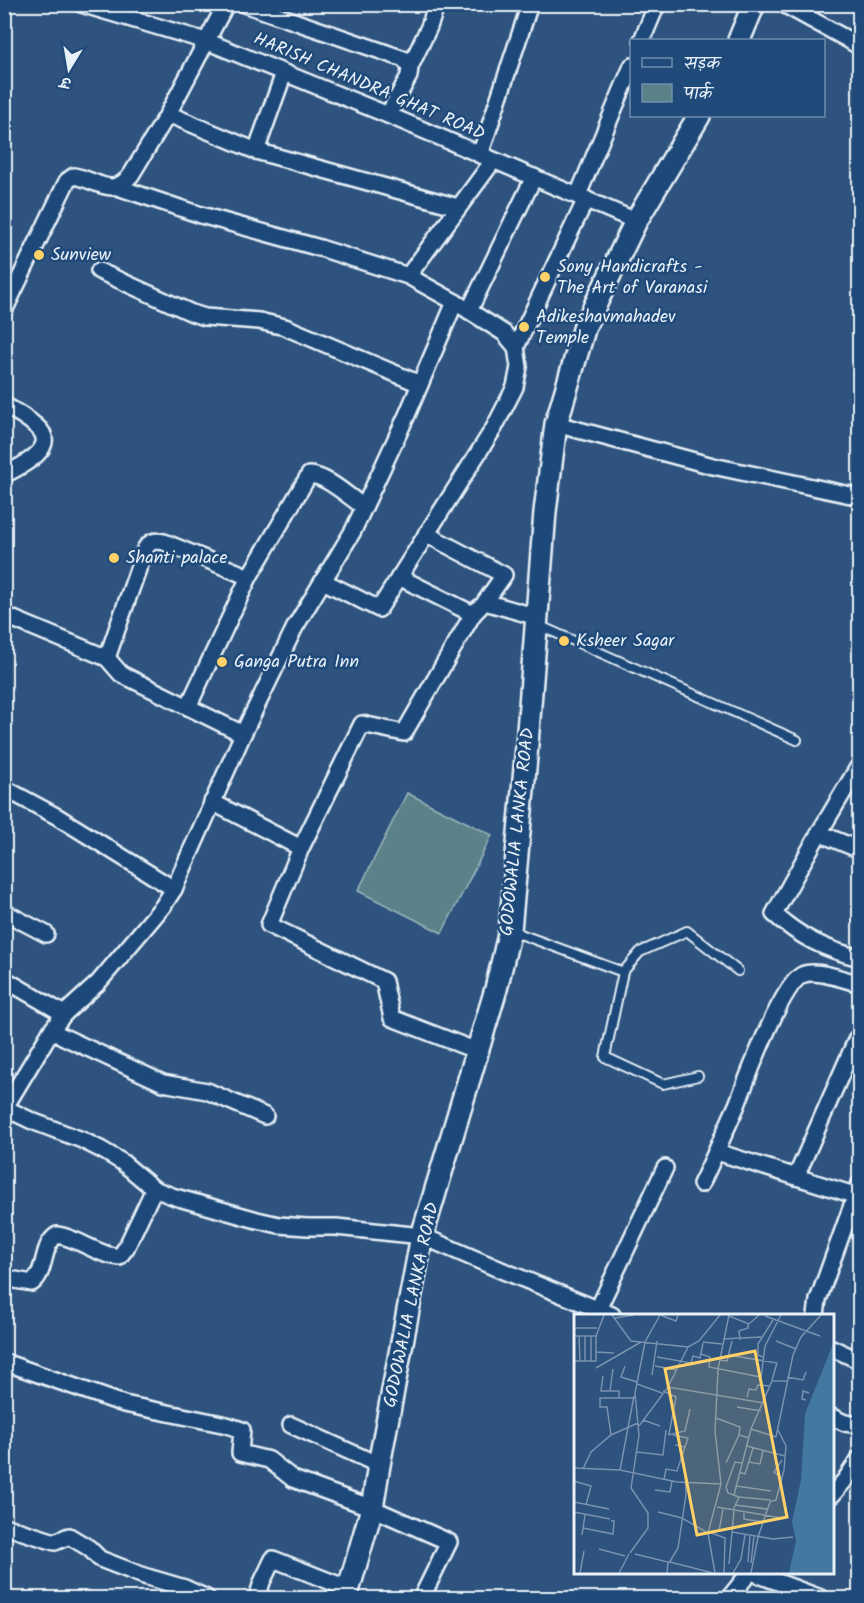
<svg xmlns="http://www.w3.org/2000/svg" width="864" height="1603" font-family="Kalam,'Playpen Sans Deva',sans-serif">
<style>
.green{fill:#5a8288;stroke:#a1bac0;stroke-width:1.5}
.lines{fill:none;stroke-linecap:round;stroke-linejoin:round}
.lane-casing{stroke:#e8f1f8;stroke-width:12}
.street-casing{stroke:#e8f1f8;stroke-width:20}
.secondary-casing{stroke:#e8f1f8;stroke-width:26}
.lane{stroke:#1f4a7a;stroke-width:8}
.street{stroke:#1f4a7a;stroke-width:15}
.secondary{stroke:#1f4a7a;stroke-width:21}
.poi-dot{fill:#ffd166;stroke:#1f4a7a;stroke-width:2}
.labels{text-anchor:middle;dominant-baseline:central;stroke-width:5;stroke-linejoin:round;paint-order:stroke}
.street-label{font-size:18px;fill:#e8f1f8;stroke:#1f4a7a}
.poi-label{font-size:18px;fill:#e8f1f8;stroke:#1f4a7a;text-anchor:start}
.inset-road{fill:none;stroke:#7892af;stroke-width:1.5}
.view{fill:#ffd166;fill-opacity:0.15;stroke:#ffd166;stroke-width:3}
.inset-edge{fill:none;stroke:#e8f1f8;stroke-width:3}
</style>
<rect width="100%" height="100%" fill="#2e537e"/>
<filter id="ink" filterUnits="userSpaceOnUse"><feTurbulence type="fractalNoise" baseFrequency=".0167" numOctaves="2"/><feDisplacementMap in="SourceGraphic" scale="12" xChannelSelector="R" yChannelSelector="G"/><feConvolveMatrix kernelMatrix="1 2 1 2 8 2 1 2 1" color-interpolation-filters="sRGB"/></filter>
<g filter="url(#ink)">
<polygon class="green" points="407,793 492,835 442,933 358,891"/>
<g class="lines">
<defs>
<g id="lane">
<polyline points="538,625 797,740"/>
<polyline points="512,931 623,972"/>
<polyline points="698,1076 663,1084 605,1057 623,972 640,952 687,931 738,971"/>
</g>
<g id="street">
<polyline points="81,4 206,41 388,115 636,221"/>
<polyline points="244,4 404,59 410,67 409,76 388,115"/>
<polyline points="783,4 847,39 860,47"/>
<polyline points="4,5 5,4"/>
<polyline points="642,40 657,4"/>
<polyline points="410,67 429,27 437,4"/>
<polyline points="168,114 256,151 458,207"/>
<polyline points="256,151 284,73"/>
<polyline points="480,155 530,4"/>
<polyline points="117,187 201,215 320,248 408,276 493,161"/>
<polyline points="578,195 632,66"/>
<polyline points="99,271 192,313 205,317 259,321 285,327 420,384"/>
<path d="M4 311 67 181 74 176C98 180 112 199 131 175L168 114 226 4"/>
<polyline points="469,311 534,177"/>
<polyline points="516,347 586,199"/>
<path d="M4 405C15 411 27 418 36 426 62 447 20 467 4 475"/>
<polyline points="556,424 713,466 860,497"/>
<polyline points="426,534 504,575 485,602 537,617"/>
<polyline points="399,577 473,614 480,607"/>
<polyline points="323,581 379,609 494,428 515,387 519,367 516,347 504,333 455,302 408,276"/>
<polyline points="4,615 107,658 121,674 243,734"/>
<path d="M107 658 145 549C150 541 155 540 164 542L249 577"/>
<path d="M188 707 249 577 309 475C326 475 349 497 364 507"/>
<polyline points="860,764 819,833 860,850"/>
<polyline points="4,788 58,817 174,889"/>
<polyline points="212,802 301,848 269,925 384,981 392,1018 477,1051"/>
<path d="M819 833 774 914C800 937 826 950 860 958"/>
<polyline points="301,848 362,724 404,733 473,614"/>
<polyline points="4,912 46,934"/>
<polyline points="4,979 64,1014"/>
<polyline points="51,1031 163,1083 207,1091 265,1116"/>
<polyline points="5,1108 32,1121 82,1140 102,1150 122,1162 154,1189 175,1197 257,1220 279,1225 307,1227 336,1227 422,1236 501,1270 612,1315"/>
<polyline points="4,1109 51,1031 64,1014 98,983 163,906 174,889 243,734 295,627 353,531 407,415 455,302"/>
<polyline points="717,1152 854,1195"/>
<polyline points="796,1177 857,1038"/>
<path d="M701 1184C714 1158 725 1131 737 1105 747 1079 781 986 802 975 815 968 845 980 860 984"/>
<path d="M4 1278 32 1283C47 1272 41 1245 57 1235 79 1238 97 1255 119 1257L126 1248 154 1189"/>
<polyline points="598,1309 665,1168"/>
<polyline points="816,1315 818,1300 860,1183"/>
<polyline points="832,1348 860,1361"/>
<polyline points="4,1362 124,1404 227,1425 242,1430 240,1453 269,1460 293,1479 372,1508 449,1542 423,1595 423,1598"/>
<polyline points="832,1417 845,1423 860,1425"/>
<polyline points="291,1425 379,1465"/>
<polyline points="832,1495 845,1480 860,1458"/>
<polyline points="4,1526 55,1542 69,1536 89,1548 100,1559 144,1576 185,1588 207,1598"/>
<polyline points="751,1572 821,1598"/>
<polyline points="257,1598 262,1582 273,1559 349,1589"/>
<polyline points="729,1598 750,1572"/>
</g>
<g id="secondary">
<polyline points="739,40 754,4"/>
<polyline points="346,1598 372,1508 379,1465 422,1236 496,989 510,930 526,757 545,512 556,424 585,326 636,221 699,116"/>
</g>
</defs>
<use href="#lane" class="lane-casing"/>
<use href="#street" class="street-casing"/>
<use href="#secondary" class="secondary-casing"/>
<use href="#lane" class="lane"/>
<use href="#street" class="street"/>
<use href="#secondary" class="secondary"/>
</g>
</g>
<g class="poi-dot">
<circle cx="39" cy="255" r="6"/>
<circle cx="545" cy="277" r="6"/>
<circle cx="524" cy="327" r="6"/>
<circle cx="114" cy="558" r="6"/>
<circle cx="564" cy="641" r="6"/>
<circle cx="222" cy="662" r="6"/>
</g>
<g class="labels">
<g class="street-label">
<text transform="translate(369 87) rotate(23)">HARISH CHANDRA GHAT ROAD</text>
<text transform="translate(518 832) rotate(-84)">GODOWALIA LANKA ROAD</text>
<text transform="translate(412 1305) rotate(-78)">GODOWALIA LANKA ROAD</text>
</g>
<g class="poi-label">
<text x="51" y="255">Sunview</text>
<text x="557" y="267">Sony Handicrafts -<tspan x="557" dy="21">The Art of Varanasi</tspan></text>
<text x="536" y="317">Adikeshavmahadev<tspan x="536" dy="21">Temple</tspan></text>
<text x="126" y="558">Shanti palace</text>
<text x="576" y="641">Ksheer Sagar</text>
<text x="234" y="662">Ganga Putra Inn</text>
</g>
</g>
<g transform="translate(574 1314)">
<rect width="260" height="260" fill="#2e537e"/>
<path d="M259 30V259H215L222 227 218 208 227 166 231 100Z" fill="#4378a0"/>
<path class="inset-road" d="M38 1 57 27 114 33 125 27 146 1M86 1 102 7 104 1M155 2 175 10 185 1M191 2 246 22M41 4 60 1M0 14H23M5 22 6 47M11 22V47M17 22V47M149 25 187 23M166 26 165 17 174 14V10M0 27V22H22L30 1M202 27 222 35M129 28 148 30M22 38 40 39M127 40 136 43 135 53 187 63 191 32 207 1M154 41 203 49 198 66M83 43 117 49 119 42 126 44 129 29M189 43 184 41V30L199 6M145 46 153 47 158 27M0 47H22V22M51 52 47 63 63 68M81 52 103 56M22 54 67 28M78 61 83 27M29 62 27 77H45V84M213 63 229 66 232 58M63 70 88 79M94 73 114 33M36 77 39 55M89 77 102 83 95 120M173 83 175 75 182 76 184 71 196 72M232 86 228 85 229 77 235 79M163 93 187 97M142 104 166 113 165 121 175 124M69 106 86 112M65 112 94 73 190 89M177 115 202 123 219 41 227 23 247 1M37 121 33 93H26V84H60M94 121 111 117 116 95M99 121 114 124 111 133M173 132 211 142M63 138 89 141 92 116M175 148 186 150 189 137M152 149 165 121M0 154 46 156 103 168 147 170M9 155 17 138 37 121 64 109M46 156 60 82M165 158 171 160 179 134M205 162 200 158 208 146M90 166 92 155 103 157 111 133 101 131M0 167 17 172 12 191M162 172 197 177M81 176 96 178 98 167M160 181 177 115 198 67H213M165 183 154 179 152 173 161 148 168 149M0 188 35 195M161 191 193 195M143 193 207 204M159 196 165 183 197 186M160 197 158 218 199 225 219 223M0 198 36 205M84 198 108 204 134 219M170 199V205L189 208M9 214 39 220 40 207H37M145 217 149 195M135 218 151 224 150 259M8 221 11 201M25 235 51 242M56 239 74 214V199L57 174 65 121 61 79 71 28 86 1M61 240 94 248 93 259M96 248 139 259M174 248 176 222M95 249 104 234 112 181 111 155M177 249 180 222M155 250 158 218M6 259 10 237M45 259 55 240M141 259 134 219 147 170 141 117 144 55 155 1M159 259 167 245 171 221M177 259 184 223 196 188 202 186 210 156 212 132 204 116"/>
<path class="view" d="M181 37 213 203 123 221 91 55Z"/>
<rect width="260" height="260" class="inset-edge"/>
</g>
<rect width="864" height="1603" fill="none" stroke="#1f4a7a" stroke-width="24"/>
<rect x="12" y="12" width="840" height="1579" fill="none" stroke="#e8f1f8" stroke-width="2" filter="url(#ink)"/>
<rect x="630" y="39" width="195" height="78" fill="#1f4a7a" stroke="#6f8dac" stroke-width="1.5"/>
<rect x="642" y="58" width="30" height="9" fill="#1f4a7a" stroke="#6f8dac" stroke-width="1.5"/>
<text x="684" y="69" font-size="18" fill="#e8f1f8">सड़क</text>
<rect x="642" y="84" width="30" height="18" fill="#5a8288" stroke="#6f8dac" stroke-width="1.5"/>
<text x="684" y="99" font-size="18" fill="#e8f1f8">पार्क</text>
<g transform="translate(69 69) rotate(191)" stroke="#1f4a7a" stroke-width="4.5" paint-order="stroke">
<path d="M0-4.5L10 22L0 15L-10 22Z" fill="#e8f1f8"/>
<text y="-9" font-size="16" font-weight="bold" text-anchor="middle" fill="#e8f1f8">उ</text>
</g>
</svg>
